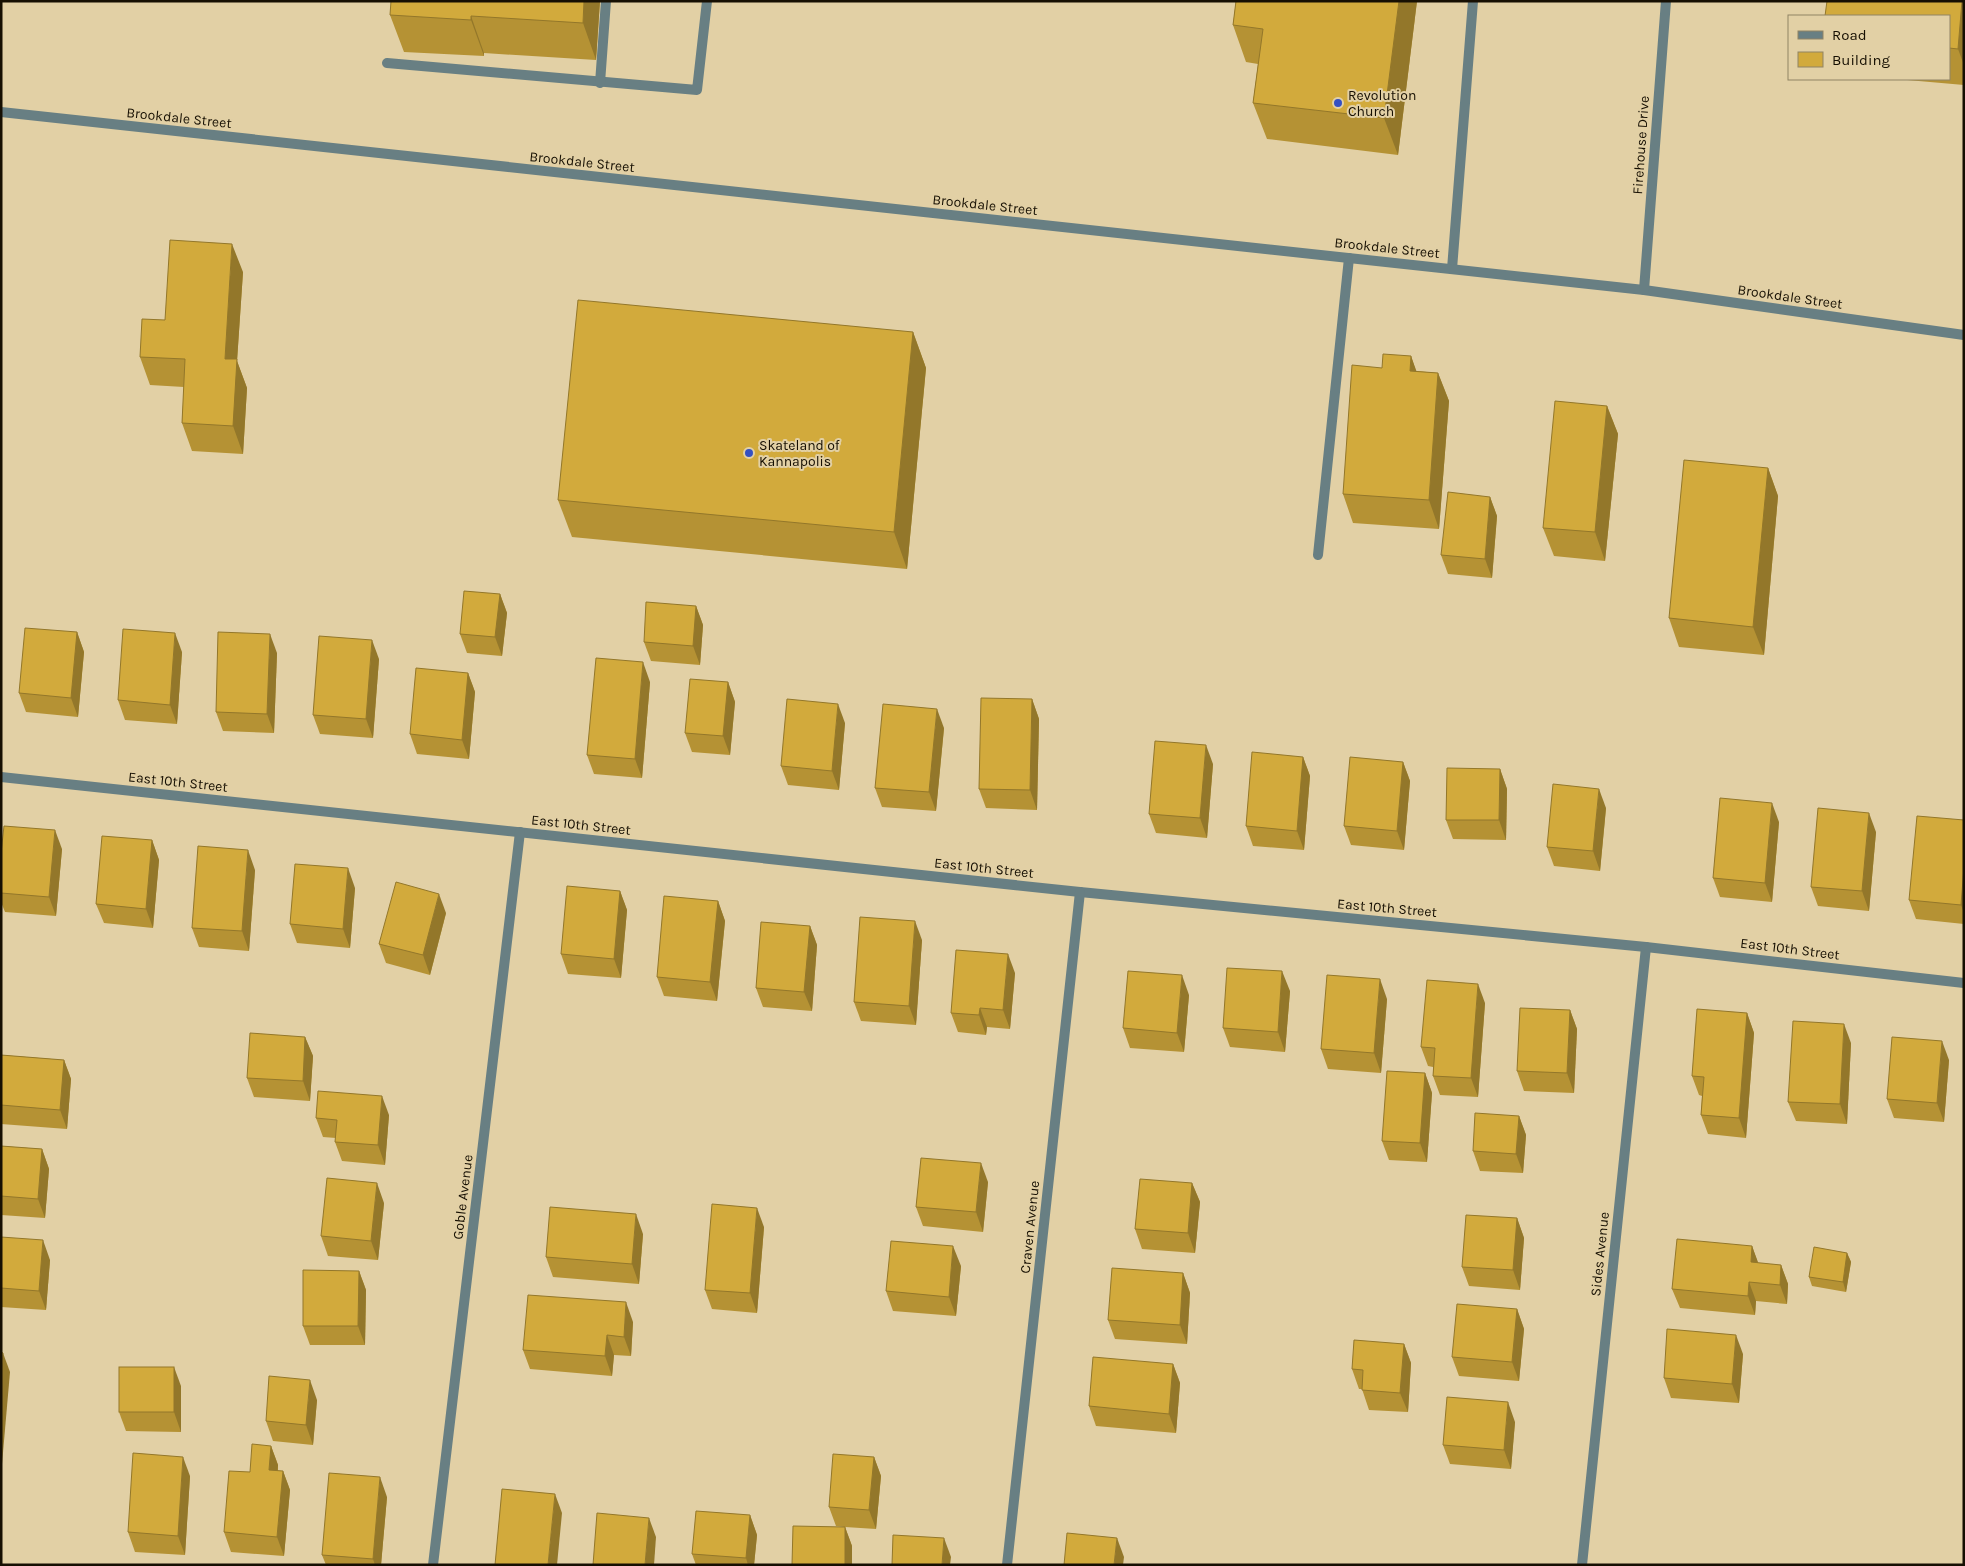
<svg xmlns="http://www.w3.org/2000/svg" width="1965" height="1566" font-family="Karla,sans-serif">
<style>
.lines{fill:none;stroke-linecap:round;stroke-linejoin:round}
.service{stroke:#687f83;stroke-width:10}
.minor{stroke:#687f83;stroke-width:10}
.wall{fill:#b59234}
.shaded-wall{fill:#93772a}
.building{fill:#d2aa3c;stroke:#93772a}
.poi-dot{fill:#3450c2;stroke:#e2d0a5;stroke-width:2}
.labels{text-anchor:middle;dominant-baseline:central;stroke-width:4;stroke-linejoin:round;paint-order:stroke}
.poi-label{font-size:14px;fill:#160f02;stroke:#e2d0a5;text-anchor:start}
.street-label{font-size:14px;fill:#160f02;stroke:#e2d0a5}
</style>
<rect width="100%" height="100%" fill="#e2d0a5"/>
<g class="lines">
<g class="service">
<polyline points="387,63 697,90 707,1"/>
<polyline points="600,83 606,1"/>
<polyline points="1452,269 1473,1"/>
<polyline points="1318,555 1349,258"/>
</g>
<g class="minor">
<polyline points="1,112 1644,290 1964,335"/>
<polyline points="1644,290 1666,1"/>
<polyline points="1,777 1080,892 1646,947 1964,983"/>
<polyline points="433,1565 520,832"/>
<polyline points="1007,1565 1080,892"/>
<polyline points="1582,1565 1646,947"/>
</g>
</g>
<g class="wall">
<polygon points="600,1 596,60 484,53 484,56 404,52 390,15"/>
<polygon points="1236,1 1417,1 1398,155 1267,139 1253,103 1258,64 1246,62 1233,25"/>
<polygon points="1964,1 1964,85 1896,79 1949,79 1949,16"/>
<polygon points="243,272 237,361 247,388 243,454 192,451 182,423 184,387 150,385 140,357 165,320"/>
<polygon points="913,332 926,368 907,569 572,537 558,500"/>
<polygon points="1411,356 1416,371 1438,373 1449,401 1439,529 1353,523 1343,494 1382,368"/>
<polygon points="1607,406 1618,434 1605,561 1554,556 1543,528"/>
<polygon points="1768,468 1778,496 1764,655 1679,647 1669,618"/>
<polygon points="1490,497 1497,516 1492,578 1448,574 1441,555"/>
<polygon points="500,594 507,613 502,656 467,653 460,634"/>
<polygon points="696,606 703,625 700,665 651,661 644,642"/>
<polygon points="77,632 84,652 78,717 26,712 19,693"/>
<polygon points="182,652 177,724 125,720 118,700"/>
<polygon points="277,653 274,733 223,731 216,712"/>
<polygon points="379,659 373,738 320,734 313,715"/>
<polygon points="468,673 475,692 469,759 417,754 410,734"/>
<polygon points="650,682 642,778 594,774 587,755"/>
<polygon points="728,682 735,702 730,755 692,752 685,733"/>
<polygon points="1032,699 1039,719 1037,810 986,808 979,789"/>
<polygon points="845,723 839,790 788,785 781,766"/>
<polygon points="944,728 936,811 882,807 875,788"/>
<polygon points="1303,757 1310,776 1304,850 1253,846 1246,826"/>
<polygon points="1403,762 1410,781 1404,850 1351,845 1344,826"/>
<polygon points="1213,764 1207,838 1156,833 1149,814"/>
<polygon points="1500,769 1507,789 1506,840 1453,839 1446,820"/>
<polygon points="1606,808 1600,871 1554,866 1547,847"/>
<polygon points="1964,820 1964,924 1916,919 1909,900"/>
<polygon points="1779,822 1772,902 1720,897 1713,878"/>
<polygon points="1876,832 1869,911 1818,906 1811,887"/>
<polygon points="152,840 159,860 153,928 104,923 96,904"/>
<polygon points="62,849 56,916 5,912 1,902 1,853"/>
<polygon points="255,870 249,951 199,947 192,928"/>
<polygon points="355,888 350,948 297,943 290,924"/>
<polygon points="620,891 627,910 621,978 568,974 561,954"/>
<polygon points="718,901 725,921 717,1001 664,996 657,977"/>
<polygon points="446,913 430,975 386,963 379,944"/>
<polygon points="810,926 817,945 812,1011 763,1007 756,988"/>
<polygon points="922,940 916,1025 861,1021 854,1002"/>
<polygon points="1015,973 1010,1029 987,1027 986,1035 958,1032 951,1013"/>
<polygon points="1290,991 1285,1052 1230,1047 1223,1028"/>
<polygon points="1189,995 1184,1052 1130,1048 1123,1028"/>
<polygon points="1387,999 1381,1073 1328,1069 1321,1049"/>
<polygon points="1485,1003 1478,1097 1440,1095 1433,1076 1433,1067 1428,1066 1421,1047"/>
<polygon points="1570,1010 1577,1029 1574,1093 1524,1091 1517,1071"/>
<polygon points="1747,1013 1754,1033 1746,1138 1708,1134 1701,1115 1702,1096 1699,1095 1692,1076"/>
<polygon points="305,1037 313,1056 310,1101 254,1097 247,1078"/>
<polygon points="1851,1043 1847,1124 1796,1121 1788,1102"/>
<polygon points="1,1055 64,1060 71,1079 67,1129 1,1124"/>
<polygon points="1949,1060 1944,1122 1894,1118 1887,1099"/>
<polygon points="1425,1073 1432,1093 1427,1162 1389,1160 1382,1141"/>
<polygon points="389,1115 385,1165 342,1161 335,1142 336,1138 323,1137 316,1118"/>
<polygon points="1519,1116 1526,1135 1523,1173 1480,1171 1473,1151"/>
<polygon points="1,1146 42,1149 49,1169 45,1218 1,1215"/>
<polygon points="988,1182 983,1232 923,1226 916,1207"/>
<polygon points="1192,1183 1200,1202 1195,1253 1142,1249 1135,1229"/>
<polygon points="384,1203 378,1260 328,1256 321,1236"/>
<polygon points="1517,1218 1524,1238 1520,1290 1469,1286 1462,1267"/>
<polygon points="764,1227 757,1313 712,1309 705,1290"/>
<polygon points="643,1234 639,1284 553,1277 546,1257"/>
<polygon points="1,1237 50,1260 46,1310 1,1307"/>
<polygon points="1752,1246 1758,1263 1781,1265 1788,1284 1787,1304 1756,1301 1755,1315 1680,1308 1672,1289"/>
<polygon points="1847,1253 1851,1262 1846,1292 1812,1286 1809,1277"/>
<polygon points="961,1266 956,1316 893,1311 886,1291"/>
<polygon points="359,1271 366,1290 365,1345 310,1345 303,1326"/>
<polygon points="1183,1273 1190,1293 1187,1344 1115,1339 1108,1320"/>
<polygon points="1517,1309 1524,1329 1519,1381 1459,1376 1452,1357"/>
<polygon points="633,1322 631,1356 614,1355 612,1376 530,1369 523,1350"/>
<polygon points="1404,1344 1411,1363 1408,1412 1369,1410 1362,1389 1359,1389 1352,1369"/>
<polygon points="1743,1354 1739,1403 1671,1398 1664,1378"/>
<polygon points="1173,1364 1180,1383 1176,1433 1096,1426 1089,1406"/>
<polygon points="181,1386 181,1432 126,1431 119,1412"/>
<polygon points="317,1400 313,1445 273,1441 266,1421"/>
<polygon points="1515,1422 1511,1469 1450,1464 1443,1445"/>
<polygon points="271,1446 278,1465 278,1471 283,1471 290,1490 284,1556 231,1552 224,1532 250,1472"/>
<polygon points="874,1457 881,1476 876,1529 845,1527 852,1546 852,1565 792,1565 844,1527 836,1526 829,1507"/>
<polygon points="190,1476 185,1555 135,1552 128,1532"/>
<polygon points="387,1497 381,1565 326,1565 322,1555"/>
<polygon points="750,1515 757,1535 754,1565 696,1565 692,1554"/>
</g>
<g class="shaded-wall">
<polygon points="584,1 600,1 596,60 583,23"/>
<polygon points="1399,1 1417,1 1398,155 1384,118"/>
<polygon points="1962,1 1964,1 1964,65 1958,49"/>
<polygon points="471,16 484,53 484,56 471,20"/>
<polygon points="232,244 243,272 237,361 247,388 243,454 233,426 225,359"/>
<polygon points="913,332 926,368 907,569 894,532"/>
<polygon points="1411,356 1421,384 1410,371"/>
<polygon points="1438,373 1449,401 1439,529 1429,500"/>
<polygon points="1607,406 1618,434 1605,561 1595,532"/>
<polygon points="1768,468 1778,496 1764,655 1753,627"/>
<polygon points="1490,497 1497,516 1492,578 1485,559"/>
<polygon points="500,594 507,613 502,656 495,637"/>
<polygon points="696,606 703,625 700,665 693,646"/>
<polygon points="77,632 84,652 78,717 71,698"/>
<polygon points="175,633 182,652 177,724 170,705"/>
<polygon points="270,634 277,653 274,733 267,714"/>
<polygon points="372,640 379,659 373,738 366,719"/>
<polygon points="643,662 650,682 642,778 635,759"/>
<polygon points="468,673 475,692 469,759 462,740"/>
<polygon points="728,682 735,702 730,755 723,736"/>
<polygon points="1032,699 1039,719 1037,810 1030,790"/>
<polygon points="838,704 845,723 839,790 832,771"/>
<polygon points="937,709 944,728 936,811 929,792"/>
<polygon points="1206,745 1213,764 1207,838 1200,818"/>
<polygon points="1303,757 1310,776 1304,850 1297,831"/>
<polygon points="1403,762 1410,781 1404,850 1397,831"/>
<polygon points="1500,769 1507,789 1506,840 1499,820"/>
<polygon points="1599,789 1606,808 1600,871 1593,851"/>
<polygon points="1772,803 1779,822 1772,902 1765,883"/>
<polygon points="1869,813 1876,832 1869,911 1862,891"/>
<polygon points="55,830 62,849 56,916 49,897"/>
<polygon points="152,840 159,860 153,928 146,909"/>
<polygon points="248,850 255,870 249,951 242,931"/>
<polygon points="1964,867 1964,913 1961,905"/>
<polygon points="348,868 355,888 350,948 343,929"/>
<polygon points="620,891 627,910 621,978 614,959"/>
<polygon points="439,894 446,913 430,975 423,955"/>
<polygon points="718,901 725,921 717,1001 710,982"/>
<polygon points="915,921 922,940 916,1025 909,1006"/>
<polygon points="810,926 817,945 812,1011 804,992"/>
<polygon points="1008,954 1015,973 1010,1029 1003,1010"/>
<polygon points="1282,971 1290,991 1285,1052 1278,1032"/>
<polygon points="1182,975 1189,995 1184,1052 1177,1033"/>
<polygon points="1380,979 1387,999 1381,1073 1374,1053"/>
<polygon points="1478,984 1485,1003 1478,1097 1471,1078"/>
<polygon points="980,1008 987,1027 986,1035 979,1015"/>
<polygon points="1570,1010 1577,1029 1574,1093 1567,1073"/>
<polygon points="1747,1013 1754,1033 1746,1138 1739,1118"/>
<polygon points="1844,1024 1851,1043 1847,1124 1840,1104"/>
<polygon points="305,1037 313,1056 310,1101 303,1081"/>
<polygon points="1942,1041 1949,1060 1944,1122 1937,1103"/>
<polygon points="64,1060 71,1079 67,1129 60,1110"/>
<polygon points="1425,1073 1432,1093 1427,1162 1420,1143"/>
<polygon points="382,1096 389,1115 385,1165 378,1145"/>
<polygon points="1519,1116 1526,1135 1523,1173 1516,1154"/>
<polygon points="42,1149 49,1169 45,1218 38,1199"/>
<polygon points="981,1163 988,1182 983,1232 976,1212"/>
<polygon points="377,1183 384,1203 378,1260 371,1241"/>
<polygon points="1192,1183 1200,1202 1195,1253 1188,1233"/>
<polygon points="757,1208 764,1227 757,1313 750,1293"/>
<polygon points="636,1214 643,1234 639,1284 632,1264"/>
<polygon points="1517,1218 1524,1238 1520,1290 1513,1270"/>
<polygon points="43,1240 50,1260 46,1310 39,1291"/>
<polygon points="953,1246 961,1266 956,1316 949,1297"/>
<polygon points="1752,1246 1759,1265 1751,1262"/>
<polygon points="1847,1253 1851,1262 1846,1292 1843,1282"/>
<polygon points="1781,1265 1788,1284 1787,1304 1780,1285"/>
<polygon points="359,1271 366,1290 365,1345 358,1326"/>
<polygon points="1183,1273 1190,1293 1187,1344 1180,1325"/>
<polygon points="1749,1282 1756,1301 1755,1315 1748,1296"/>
<polygon points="626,1302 633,1322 631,1356 624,1337"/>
<polygon points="1517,1309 1524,1329 1519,1381 1512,1362"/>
<polygon points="607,1335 614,1355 612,1376 605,1356"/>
<polygon points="1736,1335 1743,1354 1739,1403 1732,1384"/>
<polygon points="1404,1344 1411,1363 1408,1412 1400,1393"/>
<polygon points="3,1353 10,1372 2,1464 1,1461 1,1375"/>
<polygon points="1173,1364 1180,1383 1176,1433 1169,1414"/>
<polygon points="174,1367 181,1386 181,1432 174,1412"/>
<polygon points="310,1380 317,1400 313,1445 306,1425"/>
<polygon points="1508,1402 1515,1422 1511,1469 1504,1450"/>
<polygon points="271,1446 278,1465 276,1489 269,1470"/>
<polygon points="183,1457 190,1476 185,1555 178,1536"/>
<polygon points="874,1457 881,1476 876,1529 869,1510"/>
<polygon points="283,1471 290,1490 284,1556 277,1537"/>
<polygon points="380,1477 387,1497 381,1565 375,1565 373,1559"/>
<polygon points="555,1494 562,1513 557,1565 548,1565"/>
<polygon points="750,1515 757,1535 754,1565 748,1565 746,1558"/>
<polygon points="649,1518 656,1537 654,1565 645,1565"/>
<polygon points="845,1527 852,1546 852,1565 845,1565"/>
<polygon points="944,1538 951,1557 950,1565 942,1565"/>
<polygon points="1117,1538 1124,1557 1123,1565 1114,1565"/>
</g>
<g class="building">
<polygon points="391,1 584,1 583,23 471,16 471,20 390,15"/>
<polygon points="1236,1 1399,1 1384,118 1253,103 1263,29 1233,25"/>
<polygon points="1827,1 1962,1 1958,49 1949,48 1949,16 1825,16"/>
<polygon points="170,240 232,244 225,359 237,359 233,426 182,423 185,359 140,357 142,319 165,320"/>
<polygon points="578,300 913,332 894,532 558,500"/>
<polygon points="1383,354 1411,356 1410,371 1438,373 1429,500 1343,494 1352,365 1382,368"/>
<polygon points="1555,401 1607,406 1595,532 1543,528"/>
<polygon points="1684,460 1768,468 1753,627 1669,618"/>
<polygon points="1448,492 1490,497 1485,559 1441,555"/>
<polygon points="464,591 500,594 495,637 460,634"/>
<polygon points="646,602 696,606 693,646 644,642"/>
<polygon points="25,628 77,632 71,698 19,693"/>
<polygon points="123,629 175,633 170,705 118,700"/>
<polygon points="218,632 270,634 267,714 216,712"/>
<polygon points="319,636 372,640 366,719 313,715"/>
<polygon points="596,658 643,662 635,759 587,755"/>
<polygon points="416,668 468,673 462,740 410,734"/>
<polygon points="690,679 728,682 723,736 685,733"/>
<polygon points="981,698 1032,699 1030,790 979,789"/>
<polygon points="787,699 838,704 832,771 781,766"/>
<polygon points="883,704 937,709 929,792 875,788"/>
<polygon points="1155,741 1206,745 1200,818 1149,814"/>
<polygon points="1252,752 1303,757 1297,831 1246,826"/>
<polygon points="1350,757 1403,762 1397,831 1344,826"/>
<polygon points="1447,768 1500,769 1499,820 1446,820"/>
<polygon points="1553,784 1599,789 1593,851 1547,847"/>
<polygon points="1720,798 1772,803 1765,883 1713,878"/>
<polygon points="1818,808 1869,813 1862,891 1811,887"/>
<polygon points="1917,816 1964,820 1964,867 1961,905 1909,900"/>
<polygon points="4,826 55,830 49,897 1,893 1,853"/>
<polygon points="102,836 152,840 146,909 96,904"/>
<polygon points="198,846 248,850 242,931 192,928"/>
<polygon points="295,864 348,868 343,929 290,924"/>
<polygon points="396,882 439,894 423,955 379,944"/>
<polygon points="567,886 620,891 614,959 561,954"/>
<polygon points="664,896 718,901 710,982 657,977"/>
<polygon points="860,917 915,921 909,1006 854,1002"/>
<polygon points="761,922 810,926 804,992 756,988"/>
<polygon points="956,950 1008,954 1003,1010 980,1008 979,1015 951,1013"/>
<polygon points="1227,968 1282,971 1278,1032 1223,1028"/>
<polygon points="1128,971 1182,975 1177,1033 1123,1028"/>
<polygon points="1327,975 1380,979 1374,1053 1321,1049"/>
<polygon points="1427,980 1478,984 1471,1078 1433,1076 1435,1048 1421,1047"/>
<polygon points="1520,1008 1570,1010 1567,1073 1517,1071"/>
<polygon points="1697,1009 1747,1013 1739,1118 1701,1115 1704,1077 1692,1076"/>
<polygon points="1793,1021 1844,1024 1840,1104 1788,1102"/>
<polygon points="250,1033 305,1037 303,1081 247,1078"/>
<polygon points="1892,1037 1942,1041 1937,1103 1887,1099"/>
<polygon points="1,1055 64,1060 60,1110 1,1105"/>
<polygon points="1387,1071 1425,1073 1420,1143 1382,1141"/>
<polygon points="318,1091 382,1096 378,1145 335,1142 337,1120 316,1118"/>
<polygon points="1475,1113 1519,1116 1516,1154 1473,1151"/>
<polygon points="1,1146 42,1149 38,1199 1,1196"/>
<polygon points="921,1158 981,1163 976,1212 916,1207"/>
<polygon points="327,1178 377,1183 371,1241 321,1236"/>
<polygon points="1140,1179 1192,1183 1188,1233 1135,1229"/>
<polygon points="712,1204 757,1208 750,1293 705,1290"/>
<polygon points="550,1207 636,1214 632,1264 546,1257"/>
<polygon points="1466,1215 1517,1218 1513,1270 1462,1267"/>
<polygon points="1,1237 43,1240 39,1291 1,1288"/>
<polygon points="1677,1239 1752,1246 1751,1262 1781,1265 1780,1285 1749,1282 1748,1296 1672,1289"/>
<polygon points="891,1241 953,1246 949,1297 886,1291"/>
<polygon points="1814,1247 1847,1253 1843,1282 1809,1277"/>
<polygon points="1112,1268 1183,1273 1180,1325 1108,1320"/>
<polygon points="303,1270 359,1271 358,1326 303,1326"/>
<polygon points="528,1295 626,1302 624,1337 607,1335 605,1356 523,1350"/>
<polygon points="1457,1304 1517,1309 1512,1362 1452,1357"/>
<polygon points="1667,1329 1736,1335 1732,1384 1664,1378"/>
<polygon points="1354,1340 1404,1344 1400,1393 1362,1390 1363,1370 1352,1369"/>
<polygon points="1,1352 3,1353 1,1375"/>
<polygon points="1093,1357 1173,1364 1169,1414 1089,1406"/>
<rect x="119" y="1367" width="55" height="45"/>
<polygon points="269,1376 310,1380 306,1425 266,1421"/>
<polygon points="1447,1397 1508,1402 1504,1450 1443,1445"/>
<polygon points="252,1444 271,1446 269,1470 283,1471 277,1537 224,1532 229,1471 250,1472"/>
<polygon points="133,1453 183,1457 178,1536 128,1532"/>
<polygon points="833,1454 874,1457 869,1510 829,1507"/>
<polygon points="329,1473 380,1477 373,1559 322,1555"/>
<polygon points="502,1489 555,1494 548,1565 495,1565"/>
<polygon points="696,1511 750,1515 746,1558 692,1554"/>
<polygon points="597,1513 649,1518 645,1565 593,1565"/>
<polygon points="793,1526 845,1527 845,1565 792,1565"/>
<polygon points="1067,1533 1117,1538 1114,1565 1064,1565"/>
<polygon points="893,1535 944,1538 942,1565 892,1565"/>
</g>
<g class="poi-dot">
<circle cx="1338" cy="103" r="5"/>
<circle cx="749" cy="453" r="5"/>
</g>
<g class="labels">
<g class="poi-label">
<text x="1348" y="95">Revolution<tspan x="1348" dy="16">Church</tspan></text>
<text x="759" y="445">Skateland of<tspan x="759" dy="16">Kannapolis</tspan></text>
</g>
<g class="street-label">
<text transform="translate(179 118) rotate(6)">Brookdale Street</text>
<text transform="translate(1641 145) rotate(-86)">Firehouse Drive</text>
<text transform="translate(582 162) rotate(6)">Brookdale Street</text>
<text transform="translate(985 205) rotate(6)">Brookdale Street</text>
<text transform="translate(1387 248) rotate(6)">Brookdale Street</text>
<text transform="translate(1790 297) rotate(8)">Brookdale Street</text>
<text transform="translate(178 782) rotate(6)">East 10th Street</text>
<text transform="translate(581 825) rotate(6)">East 10th Street</text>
<text transform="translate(984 868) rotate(6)">East 10th Street</text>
<text transform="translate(1387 908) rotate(5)">East 10th Street</text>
<text transform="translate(1790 949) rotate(7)">East 10th Street</text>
<text transform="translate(463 1197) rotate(-83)">Goble Avenue</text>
<text transform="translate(1030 1227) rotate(-84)">Craven Avenue</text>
<text transform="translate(1600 1254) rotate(-84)">Sides Avenue</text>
</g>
</g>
<rect width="1965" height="1566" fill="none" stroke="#160f02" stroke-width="5"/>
<rect x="1788" y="15" width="162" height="65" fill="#e2d0a5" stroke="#908364"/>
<rect x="1798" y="31" width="25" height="8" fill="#687f83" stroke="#908364"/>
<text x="1832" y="40" font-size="15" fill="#160f02">Road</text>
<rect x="1798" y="52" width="25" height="15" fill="#d2aa3c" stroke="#908364"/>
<text x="1832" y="65" font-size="15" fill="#160f02">Building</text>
</svg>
